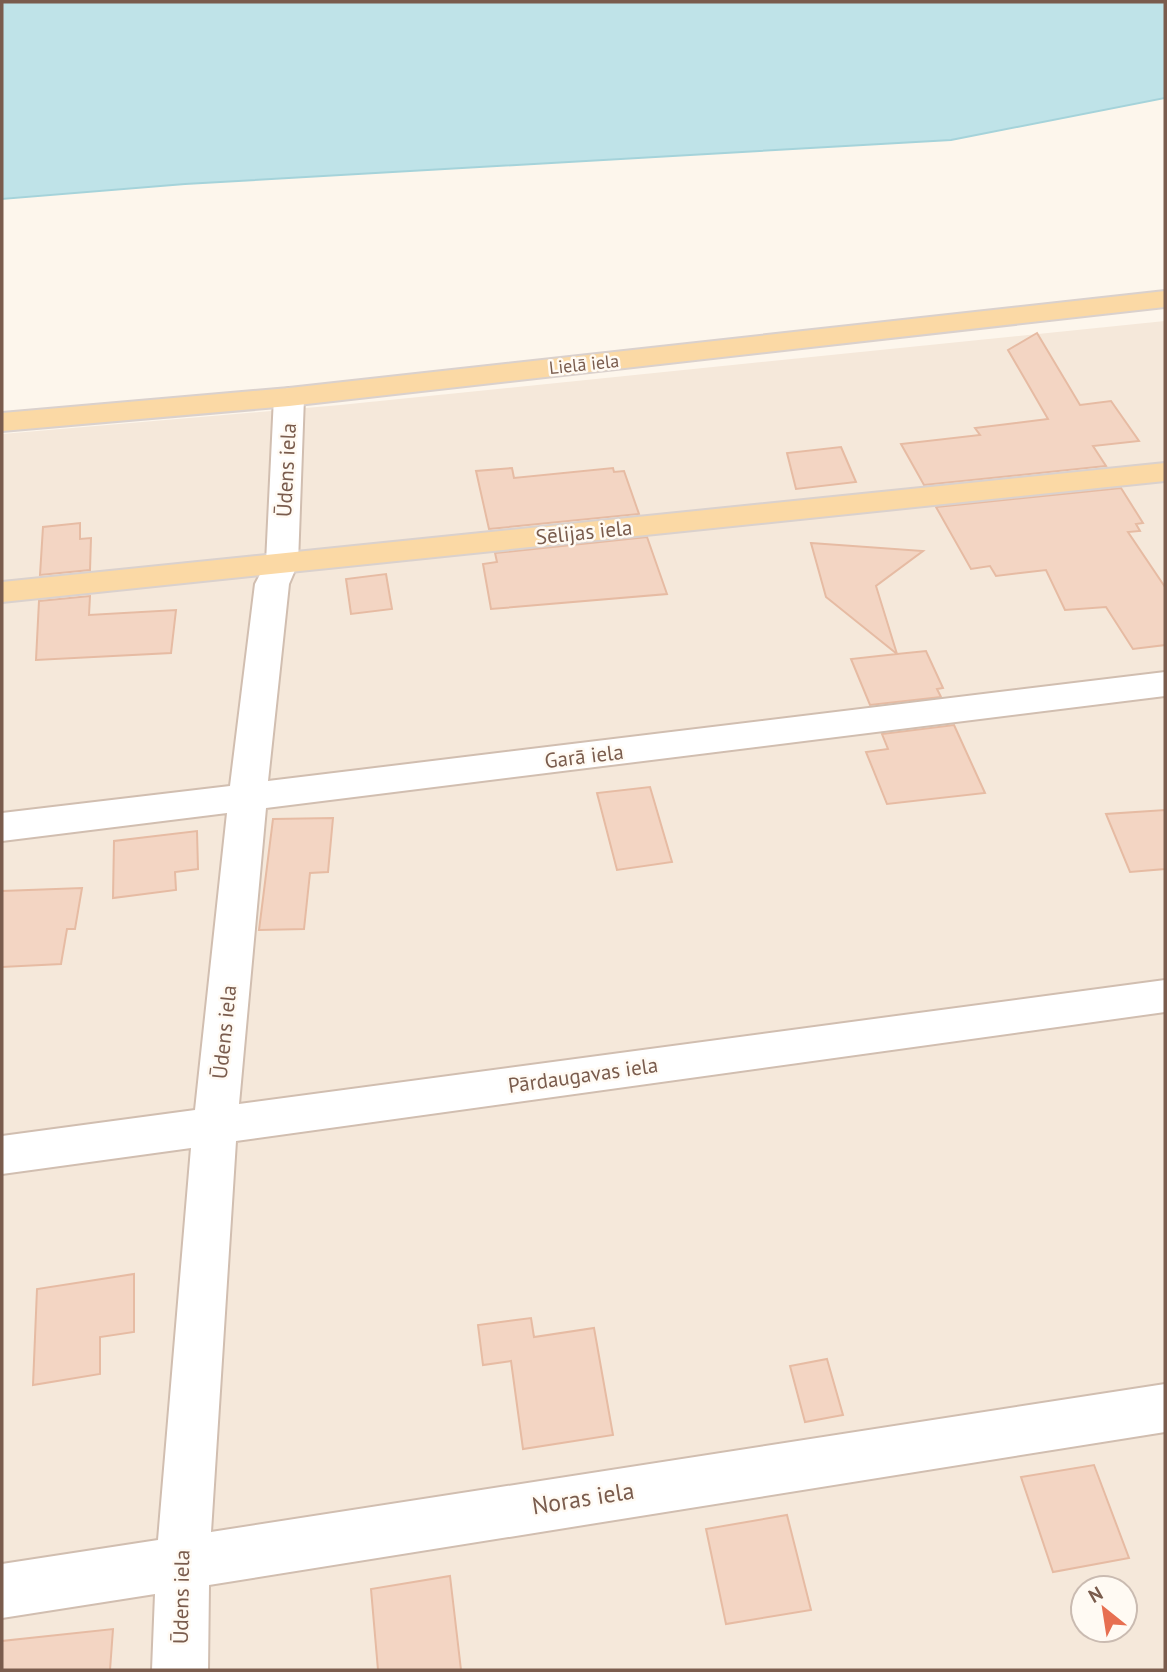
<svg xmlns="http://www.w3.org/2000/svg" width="1167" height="1672" font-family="'PT Sans',sans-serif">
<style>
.residential{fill:#f5e8da;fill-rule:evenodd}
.water{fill:#bfe3e8;stroke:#a5d3da;stroke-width:2}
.building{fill:#f3d5c3;stroke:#e6bba3;stroke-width:2}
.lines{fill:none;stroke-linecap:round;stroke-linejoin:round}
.minor-casing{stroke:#d1beb0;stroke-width:4}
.major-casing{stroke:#dad1cd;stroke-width:4}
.minor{fill:#fff;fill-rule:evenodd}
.major{fill:#fbd9a5;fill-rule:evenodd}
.labels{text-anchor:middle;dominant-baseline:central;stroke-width:5;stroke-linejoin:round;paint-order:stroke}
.far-street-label{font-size:18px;fill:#7a5c4d;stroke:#fffaf3}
.street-label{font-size:21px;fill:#7a5c4d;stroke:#fffaf3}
.near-street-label{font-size:24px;fill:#7a5c4d;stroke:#fffaf3}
</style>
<rect width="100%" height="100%" fill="#fdf6ec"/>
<path class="residential" d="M1165 321V1670H2V434L340 405ZM1083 1588H1125V1630H1083Z"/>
<polygon class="water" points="2,2 1165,2 1165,98 951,140 185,184 2,199"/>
<g class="building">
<polygon points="1037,333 1080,405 1111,401 1139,441 1093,446 1106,466 924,485 901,444 980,435 975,428 1048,419 1008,350"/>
<polygon points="841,447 856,482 796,489 787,453"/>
<polygon points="512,468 514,478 613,468 614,472 624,471 639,514 489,529 476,471"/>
<polygon points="1121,488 1143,523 1136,524 1140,531 1128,532 1165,587 1165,645 1133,649 1106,607 1065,610 1046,570 996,576 990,566 971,569 936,507"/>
<polygon points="80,523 80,539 91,538 90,570 40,575 43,527"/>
<polygon points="647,537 667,594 491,609 483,564 497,562 495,553"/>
<polygon points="811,543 923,551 876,586 897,654 926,651 943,688 937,689 941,697 870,705 851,659 897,654 826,597"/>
<polygon points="386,574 392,609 351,614 346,579"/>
<polygon points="90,596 89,615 176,610 171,653 36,660 39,601"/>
<polygon points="954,725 985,793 887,804 866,752 888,749 882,734"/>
<polygon points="650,787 672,862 617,870 597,793"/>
<polygon points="1165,810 1165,869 1130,872 1106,814"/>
<polygon points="333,818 328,872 310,873 304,929 259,930 273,819"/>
<polygon points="197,831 198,869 175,872 176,890 113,898 114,841"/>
<polygon points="82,888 75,929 67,929 61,964 2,967 2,891"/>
<polygon points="134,1274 134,1332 100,1337 100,1374 33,1385 37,1289"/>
<polygon points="531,1318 534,1337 594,1328 613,1435 523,1449 511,1361 483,1365 478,1325"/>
<polygon points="827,1359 843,1415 805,1422 790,1366"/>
<polygon points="1094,1465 1129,1558 1053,1572 1021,1477"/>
<polygon points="787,1515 811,1610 726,1624 706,1529"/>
<polygon points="450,1576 461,1670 378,1670 371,1589"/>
<polygon points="113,1629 110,1670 2,1670 2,1641"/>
</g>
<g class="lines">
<defs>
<polygon id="minor" points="289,388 299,391 304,397 298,563 289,584 268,781 1165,672 1165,696 266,808 239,1104 1165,980 1165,1012 236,1141 211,1532 1165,1384 1165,1432 209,1585 208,1670 152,1670 155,1594 2,1618 2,1564 158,1540 191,1148 2,1174 2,1136 195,1110 227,813 2,841 2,813 230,786 255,584 266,563 274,397 279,391"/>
<g id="major">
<polygon points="1165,291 1165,307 289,406 2,431 2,413 289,388"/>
<polygon points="1165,463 1165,481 2,602 2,582"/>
</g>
</defs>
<use href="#minor" class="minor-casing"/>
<use href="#major" class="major-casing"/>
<use href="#minor" class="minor"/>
<use href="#major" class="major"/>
</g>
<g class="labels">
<g class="far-street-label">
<text transform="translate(584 364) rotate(-6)">Lielā iela</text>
</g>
<g class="street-label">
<text transform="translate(286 470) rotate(-87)">Ūdens iela</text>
<text transform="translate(584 532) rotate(-6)">Sēlijas iela</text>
<text transform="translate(584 756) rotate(-7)">Garā iela</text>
<text transform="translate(224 1032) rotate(-84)">Ūdens iela</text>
<text transform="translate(583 1075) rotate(-8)">Pārdaugavas iela</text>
<text transform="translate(181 1597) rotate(-89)">Ūdens iela</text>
</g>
<g class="near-street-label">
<text transform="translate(583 1498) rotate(-9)">Noras iela</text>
</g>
</g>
<rect width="1167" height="1672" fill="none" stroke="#7a5c4d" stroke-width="7"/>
<g transform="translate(1104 1609) rotate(330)"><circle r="33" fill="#fffaf3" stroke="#cabbb1" stroke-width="2"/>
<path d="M0-5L12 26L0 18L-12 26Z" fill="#e76f51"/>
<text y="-10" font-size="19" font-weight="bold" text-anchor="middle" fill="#7a5c4d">N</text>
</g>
</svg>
